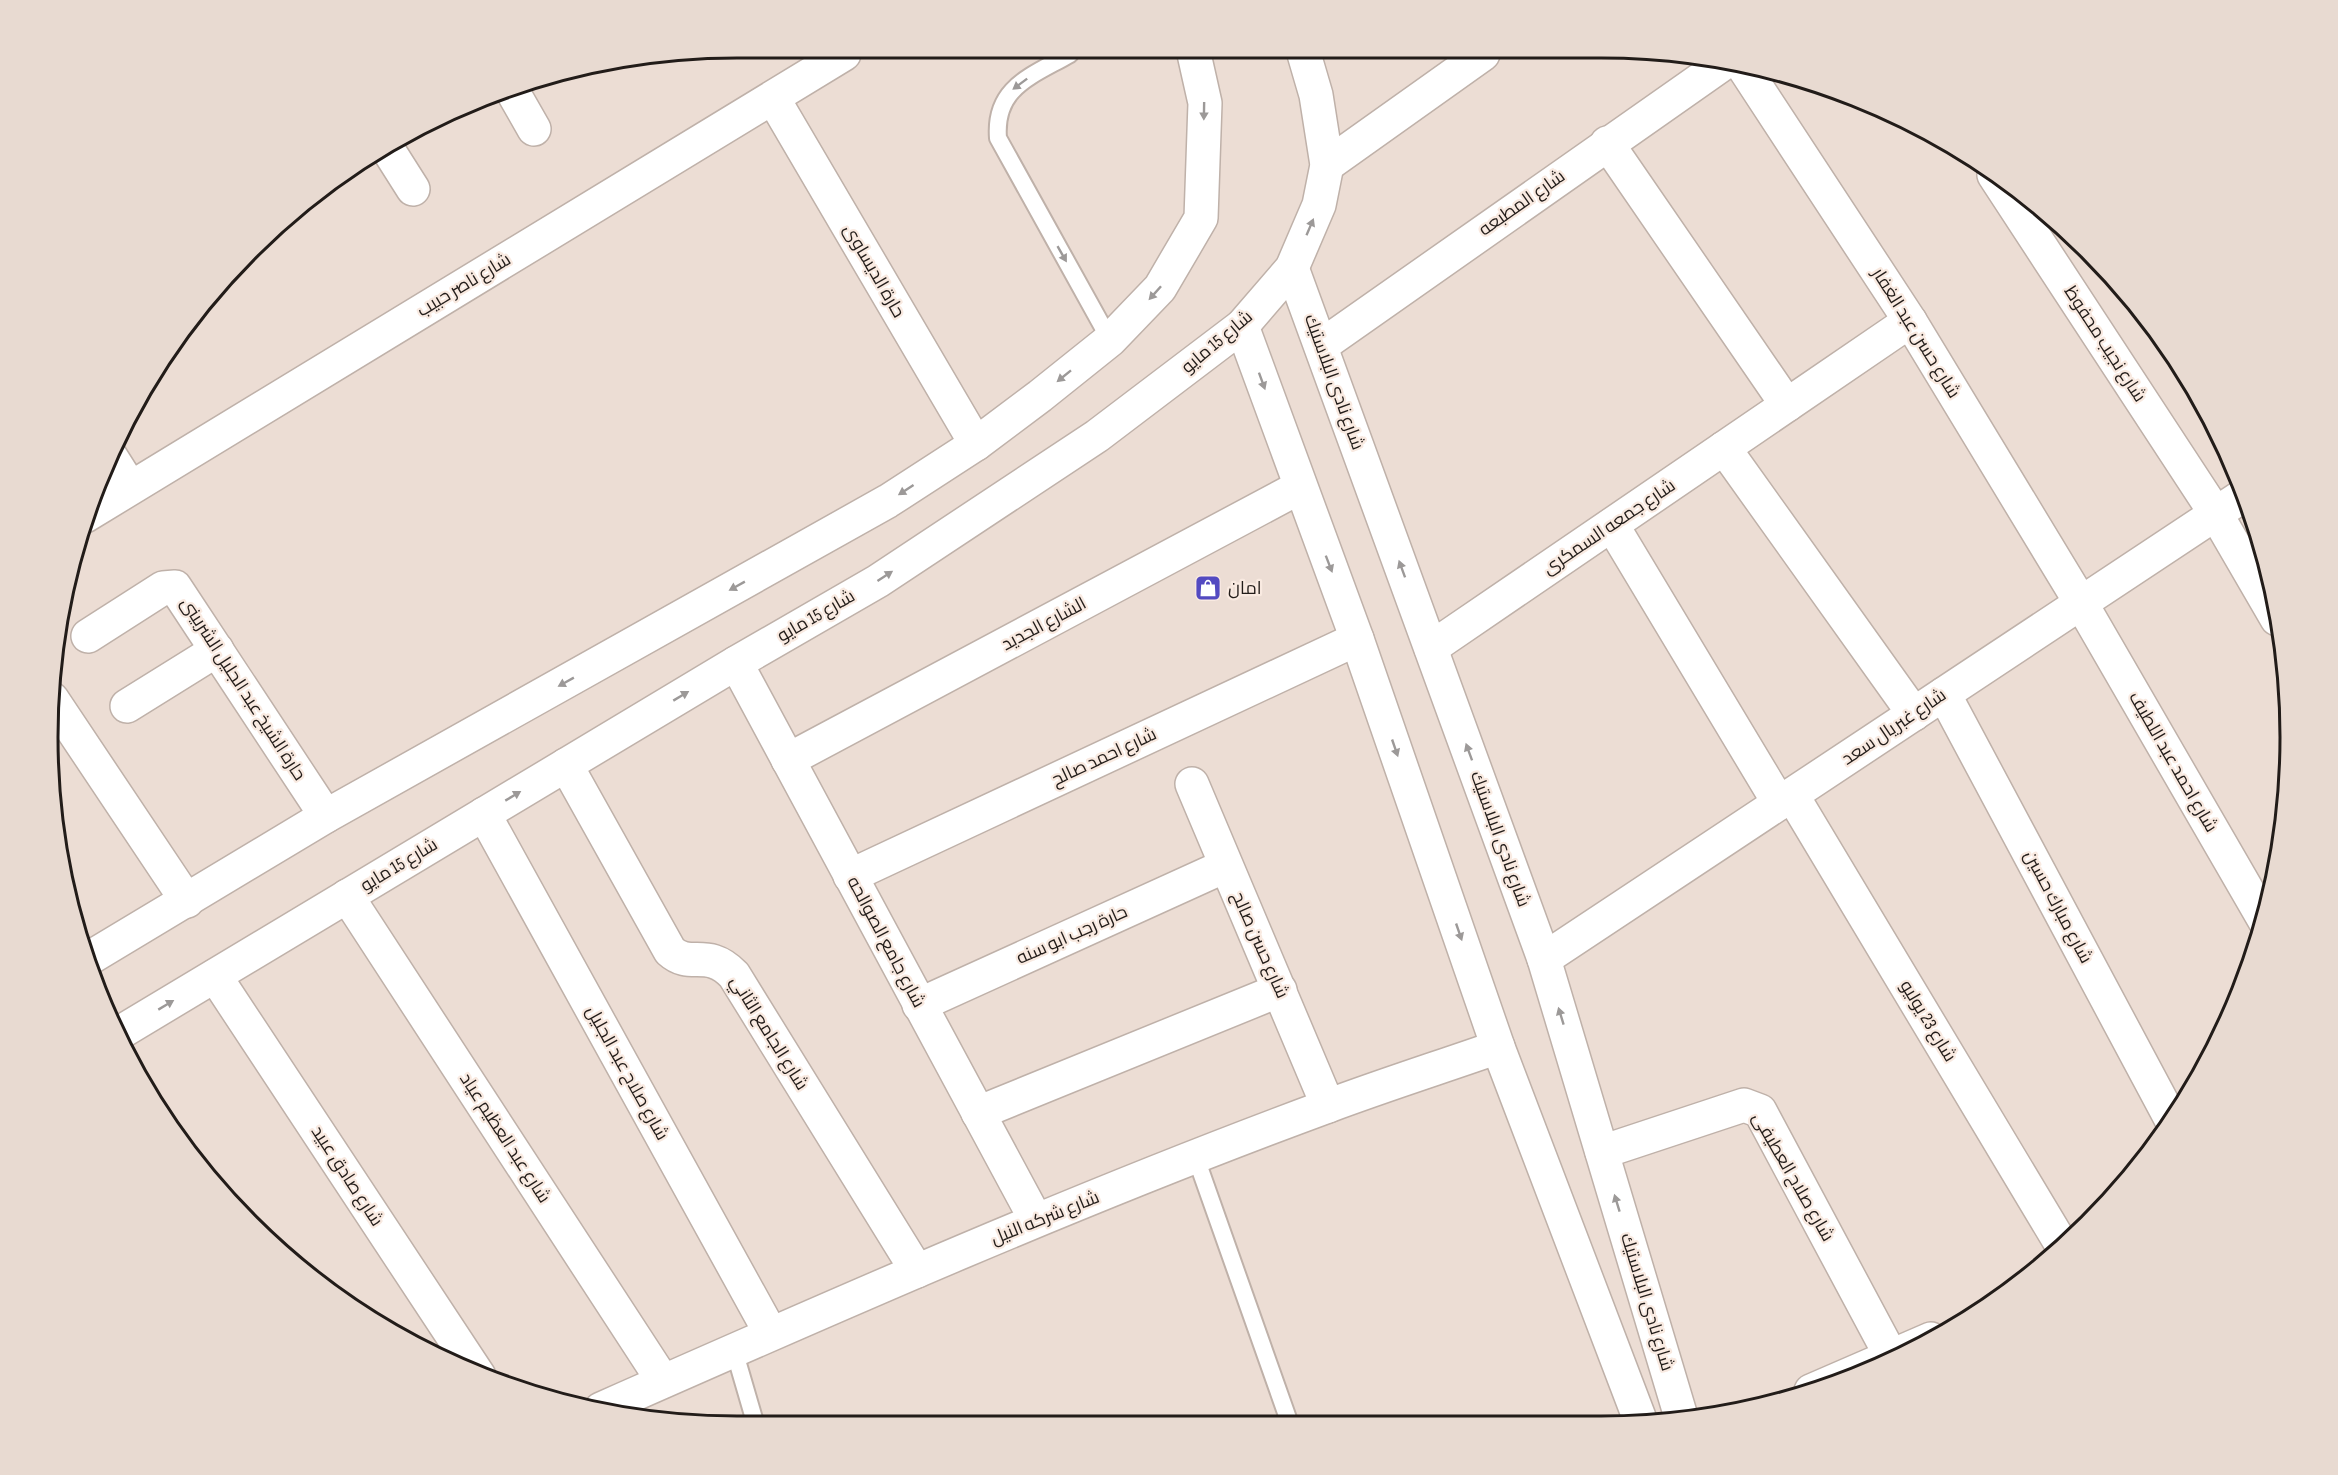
<svg xmlns="http://www.w3.org/2000/svg" width="2338" height="1475" font-family="'Sofia Sans Condensed',Cairo,sans-serif">
<style>
.lines{fill:none;stroke-linecap:round;stroke-linejoin:round}
.service-casing{stroke:#bfb1a9;stroke-width:20}
.minor-casing{stroke:#bfb1a9;stroke-width:36}
.secondary-casing{stroke:#bfb1a9;stroke-width:36}
.service{stroke:#fff;stroke-width:16}
.minor{stroke:#fff;stroke-width:33}
.secondary{stroke:#fff;stroke-width:33}
.oneway{fill:#9c9998}
.labels{text-anchor:middle;dominant-baseline:central;stroke-width:4.5;stroke-linejoin:round;paint-order:stroke}
.street-label{font-size:18px;fill:#221c19;stroke:#f9eae1}
.poi-label{font-size:18px;fill:#221c19;stroke:#f9eae1;text-anchor:start}
.rim{fill:none;stroke:#221c19;stroke-width:3}
</style>
<rect width="100%" height="100%" fill="#ecddd4"/>
<g class="lines">
<defs>
<g id="service">
<path d="M1070 54C1032 76 994 87 998 138L1110 340"/>
<polyline points="1196,1158 1290,1424"/>
<polyline points="734,1350 755,1422"/>
</g>
<g id="minor">
<polyline points="1744,68 1910,321 2081,603 2265,921"/>
<polyline points="510,87 534,129"/>
<polyline points="773,98 976,444"/>
<polyline points="1607,143 1787,405"/>
<polyline points="387,148 413,189"/>
<polyline points="1327,165 1483,54"/>
<polyline points="1994,175 2216,514 2277,619"/>
<polyline points="1292,268 1544,959 1682,1420"/>
<polyline points="1242,326 1357,639 1498,1047 1642,1425"/>
<polyline points="1321,346 1724,63"/>
<polyline points="1724,448 1914,714"/>
<polyline points="111,457 130,487"/>
<polyline points="85,516 844,54"/>
<polyline points="1612,525 1779,803"/>
<polyline points="88,636 163,588 175,587 326,816"/>
<polyline points="1431,648 1910,321"/>
<polyline points="736,663 1036,1220"/>
<polyline points="1944,694 2171,1119"/>
<polyline points="52,699 187,901"/>
<polyline points="127,706 217,650"/>
<polyline points="788,760 1300,487"/>
<path d="M566 765 670 951C691 970 707 947 734 975L917 1271"/>
<polyline points="1192,784 1328,1106"/>
<polyline points="1792,795 2063,1247"/>
<polyline points="484,814 770,1332"/>
<polyline points="850,876 1357,639"/>
<polyline points="347,896 663,1381"/>
<polyline points="1544,959 2244,495"/>
<polyline points="215,976 479,1376"/>
<polyline points="919,1005 1225,866"/>
<polyline points="978,1113 1280,990"/>
<polyline points="1602,1152 1744,1105 1760,1111 1891,1356"/>
<polyline points="1811,1391 1931,1339"/>
<path d="M601 1409C841 1303 1081 1197 1328 1106 1384 1085 1441 1067 1498 1047"/>
</g>
<g id="secondary">
<polyline points="88,959 326,816 888,501 976,444 1040,396 1110,340 1160,288 1201,218 1205,103 1194,54"/>
<polyline points="116,1035 736,663 878,581 1097,436 1242,326 1292,268 1319,205 1327,165 1316,95 1304,54"/>
</g>
</defs>
<use href="#service" class="service-casing"/>
<use href="#minor" class="minor-casing"/>
<use href="#secondary" class="secondary-casing"/>
<use href="#service" class="service"/>
<use href="#minor" class="minor"/>
<use href="#secondary" class="secondary"/>
</g>
<defs><path id="oneway-solid" d="M-6-.8H1V-3.2L6.5 0L1 3.2V.8H-6Z" transform="scale(1.5)"/></defs>
<g class="oneway">
<use href="#oneway-solid" transform="translate(1020 84) rotate(143)"/>
<use href="#oneway-solid" transform="translate(1204 111) rotate(91)"/>
<use href="#oneway-solid" transform="translate(1310 227) rotate(-67)"/>
<use href="#oneway-solid" transform="translate(1062 254) rotate(60)"/>
<use href="#oneway-solid" transform="translate(1155 293) rotate(132)"/>
<use href="#oneway-solid" transform="translate(1064 376) rotate(141)"/>
<use href="#oneway-solid" transform="translate(1262 381) rotate(70)"/>
<use href="#oneway-solid" transform="translate(906 490) rotate(147)"/>
<use href="#oneway-solid" transform="translate(1329 564) rotate(69)"/>
<use href="#oneway-solid" transform="translate(1402 569) rotate(-110)"/>
<use href="#oneway-solid" transform="translate(885 576) rotate(-33)"/>
<use href="#oneway-solid" transform="translate(737 586) rotate(151)"/>
<use href="#oneway-solid" transform="translate(566 682) rotate(151)"/>
<use href="#oneway-solid" transform="translate(681 696) rotate(-31)"/>
<use href="#oneway-solid" transform="translate(1395 748) rotate(71)"/>
<use href="#oneway-solid" transform="translate(1469 752) rotate(-110)"/>
<use href="#oneway-solid" transform="translate(513 796) rotate(-31)"/>
<use href="#oneway-solid" transform="translate(1459 932) rotate(71)"/>
<use href="#oneway-solid" transform="translate(166 1005) rotate(-31)"/>
<use href="#oneway-solid" transform="translate(1561 1016) rotate(-107)"/>
<use href="#oneway-solid" transform="translate(1617 1203) rotate(-107)"/>
</g>
<defs>
<symbol id="shop-square" viewBox="-11 -11 22 22"><rect x="-9" y="-9" width="18" height="18" rx="4" fill="#534ac1" stroke="#f9eae1"/><path d="M-5-2.5h2.3a2.7 3.5 0 0 1 5.4 0H5L5.5 6h-11ZM-1.5-2.5h3a1.5 2.3 0 0 0-3 0Z" fill="#fff"/></symbol>
</defs>
<g fill-rule="evenodd">
<use href="#shop-square" x="1193" y="573" width="30" height="30"/>
</g>
<g class="labels">
<g class="street-label">
<text transform="translate(1522 203) rotate(-35)">شارع المطبعه</text>
<text transform="translate(874 271) rotate(60)">حارة الديساوى</text>
<text transform="translate(464 285) rotate(-31)">شارع ناصر حبيب</text>
<text transform="translate(1916 333) rotate(58)">شارع حسن عبد الغفار</text>
<text transform="translate(1217 342) rotate(-40)">شارع 15 مايو</text>
<text transform="translate(2105 344) rotate(57)">شارع نجيب محفوظ</text>
<text transform="translate(1334 382) rotate(70)">شارع نادى البلاستيك</text>
<text transform="translate(1609 527) rotate(-34)">شارع جمعه السمكرى</text>
<text transform="translate(816 616) rotate(-30)">شارع 15 مايو</text>
<text transform="translate(1044 624) rotate(-28)">الشارع الجديد</text>
<text transform="translate(243 689) rotate(57)">حارة الشيخ عبد الجليل الشربينى</text>
<text transform="translate(1894 727) rotate(-34)">شارع غبريال سعد</text>
<text transform="translate(1104 757) rotate(-25)">شارع احمد صالح</text>
<text transform="translate(2173 762) rotate(60)">شارع احمد عبد اللطيف</text>
<text transform="translate(1500 839) rotate(70)">شارع نادى البلاستيك</text>
<text transform="translate(399 865) rotate(-31)">شارع 15 مايو</text>
<text transform="translate(2058 907) rotate(62)">شارع مبارك حسين</text>
<text transform="translate(1072 935) rotate(-24)">حارة رجب ابو سنه</text>
<text transform="translate(886 942) rotate(62)">شارع جامع الصوالحه</text>
<text transform="translate(1260 945) rotate(66)">شارع حسن صالح</text>
<text transform="translate(1928 1021) rotate(59)">شارع 23 يوليو</text>
<text transform="translate(769 1033) rotate(58)">شارع الجامع الثاني</text>
<text transform="translate(627 1073) rotate(61)">شارع صلاح عبد الجليل</text>
<text transform="translate(505 1138) rotate(57)">شارع عبد العظيم عياد</text>
<text transform="translate(347 1176) rotate(57)">شارع صادق عبيد</text>
<text transform="translate(1793 1177) rotate(60)">شارع صلاح العطيفى</text>
<text transform="translate(1045 1218) rotate(-22)">شارع شركه النيل</text>
<text transform="translate(1647 1302) rotate(73)">شارع نادى البلاستيك</text>
</g>
<g class="poi-label">
<text x="1228" y="588">امان</text>
</g>
</g>
<path d="M0 0H2338V1475H0ZM737 58H1601A679 679 0 0 1 2280 737V737A679 679 0 0 1 1601 1416H737A679 679 0 0 1 58 737V737A679 679 0 0 1 737 58Z" fill="#e8dad1" fill-rule="evenodd"/>
<path class="rim" d="M737 58H1601A679 679 0 0 1 2280 737V737A679 679 0 0 1 1601 1416H737A679 679 0 0 1 58 737V737A679 679 0 0 1 737 58Z"/>
</svg>
